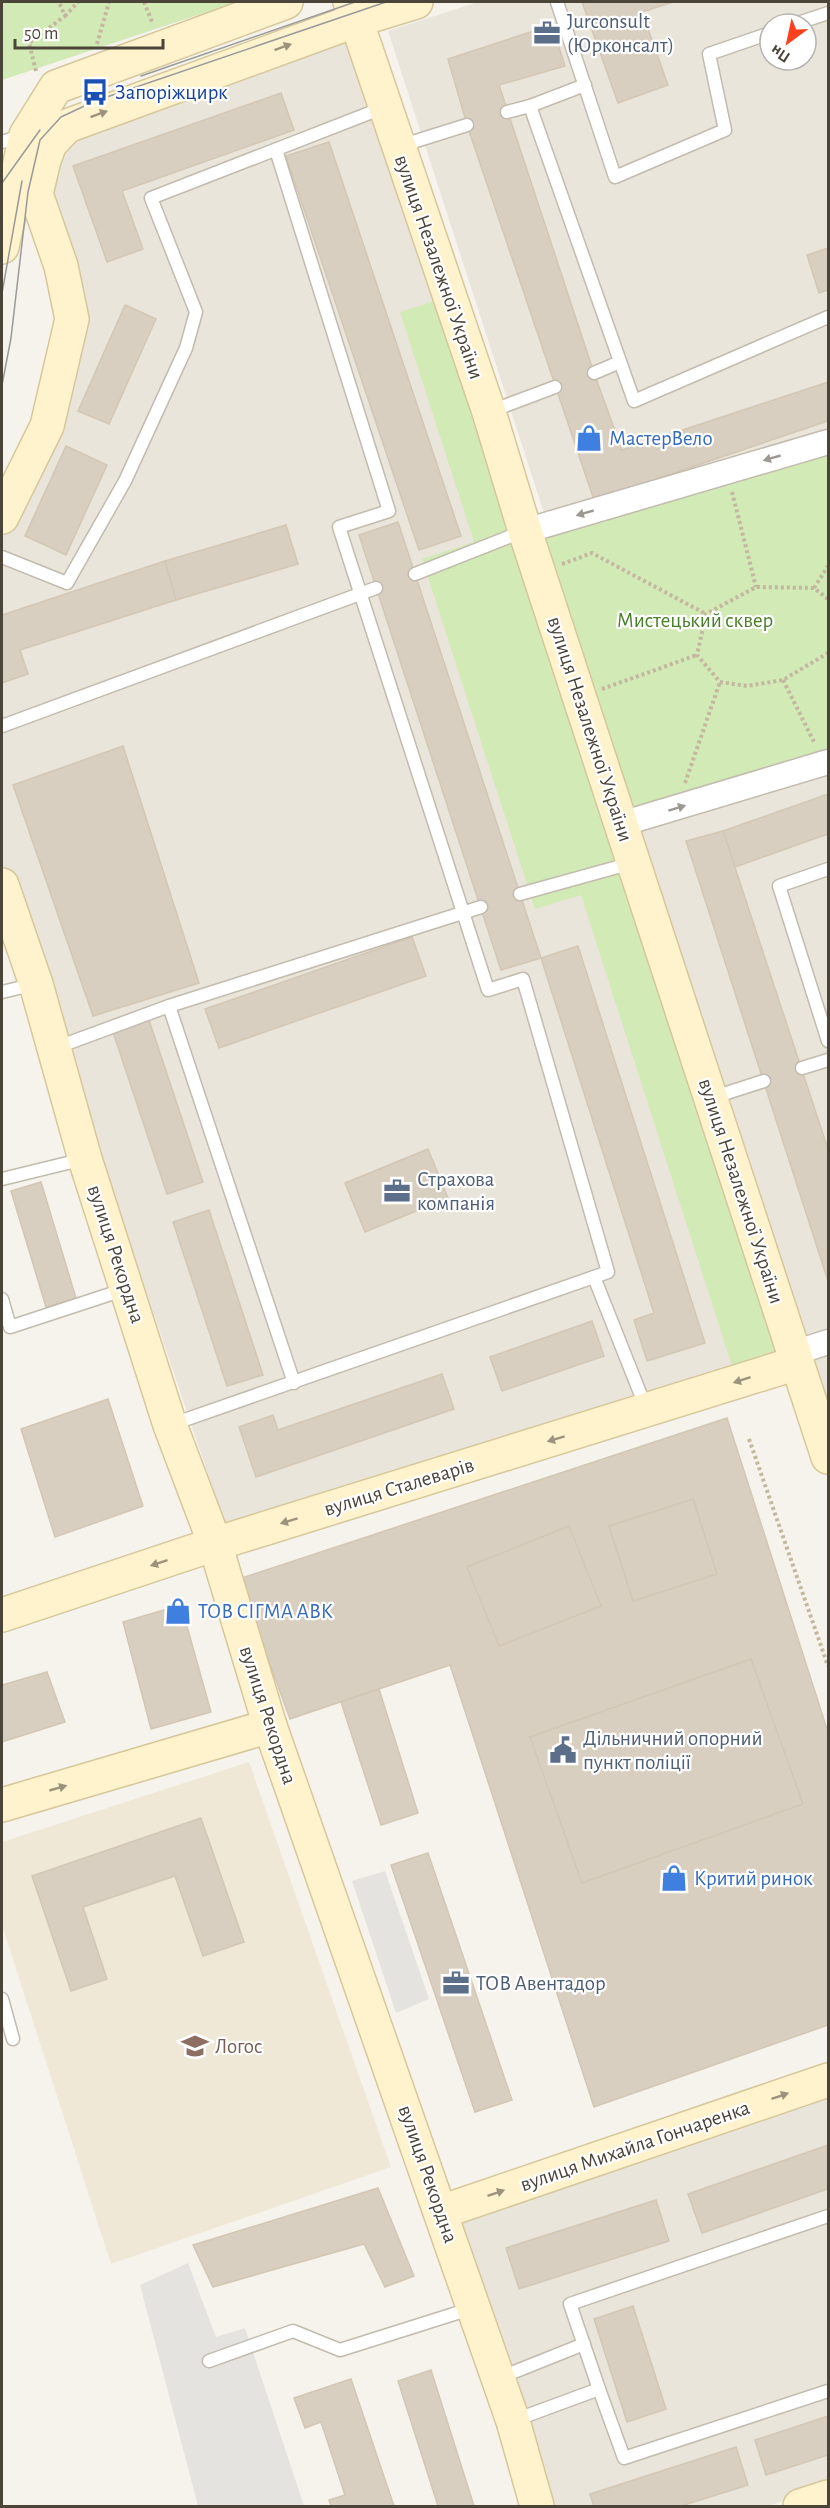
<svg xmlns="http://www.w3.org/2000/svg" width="830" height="2508" font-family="'Alegreya Sans',sans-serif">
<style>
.residential{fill:#eae5da;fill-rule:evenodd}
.education{fill:#efe8d6}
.green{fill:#d2eab5}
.parking{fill:#e5e3e0}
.building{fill:#d8cfc1;stroke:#d3c7b4;stroke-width:1.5}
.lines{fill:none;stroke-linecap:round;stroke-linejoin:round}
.lane-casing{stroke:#c2bbae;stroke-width:15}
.street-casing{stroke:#c2bbae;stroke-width:27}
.secondary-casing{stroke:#d6c79b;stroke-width:36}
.path{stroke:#c4b79f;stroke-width:4;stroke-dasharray:3 3;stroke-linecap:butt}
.lane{stroke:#fff;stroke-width:12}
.street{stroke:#fff;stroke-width:24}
.secondary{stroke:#fff3cd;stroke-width:33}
.tram{stroke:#9a9a9a;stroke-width:1.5}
.oneway{fill:#9c937c}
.oneway2{fill:#9c9892}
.labels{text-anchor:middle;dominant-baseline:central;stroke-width:4.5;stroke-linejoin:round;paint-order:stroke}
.service-label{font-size:21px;fill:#4e5e75;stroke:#fff;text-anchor:start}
.transit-label{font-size:21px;fill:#164399;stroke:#fff;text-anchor:start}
.street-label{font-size:21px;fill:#4b4439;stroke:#fff}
.shop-label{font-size:21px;fill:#366cbe;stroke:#fff;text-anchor:start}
.park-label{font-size:21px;fill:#4a7f2a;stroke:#fff}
.education-label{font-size:21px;fill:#785e54;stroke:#fff;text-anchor:start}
</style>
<rect width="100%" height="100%" fill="#f6f3ec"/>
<g class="residential">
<path d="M478 2H828V432L545 516 388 31ZM770 24H806V60H770Z"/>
<polygon points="352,34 787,1353 225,1524 2,867 2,539 52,436 83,317 44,191 67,138"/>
<polygon points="828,773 828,1405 640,829"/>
<polygon points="828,2095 828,2487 768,2506 552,2506 461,2219"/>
</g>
<polygon class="education" points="249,1762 391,2167 111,2264 2,1925 2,1842"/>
<g class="green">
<polygon points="2,2 237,2 2,80"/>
<polygon points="441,299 780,1351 732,1366 581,895 535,909 422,559 474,542 400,312"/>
<polygon points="828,441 828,762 621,824 525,531"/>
</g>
<g class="parking">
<polygon points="385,1871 429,1999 396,2013 352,1881"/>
<polygon points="188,2263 216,2337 245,2328 304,2506 198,2506 140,2285"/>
</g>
<g class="building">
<polygon points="582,2 673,2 642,12 668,85 618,103"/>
<polygon points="552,25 565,66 499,85 594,373 622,450 828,382 828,421 594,500 467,125 448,59"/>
<polygon points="281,93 294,130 122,191 143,249 107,262 73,166"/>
<polygon points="329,142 461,536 419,550 286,156"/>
<polygon points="828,248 828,290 819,293 807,255"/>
<polygon points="125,305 156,319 109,424 78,411"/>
<polygon points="66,446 107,465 66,555 25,536"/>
<polygon points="398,522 541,958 501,970 359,535"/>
<polygon points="286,525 298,564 176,600 165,561"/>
<polygon points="165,561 176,600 20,650 28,674 2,683 2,615"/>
<polygon points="123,746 199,983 93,1016 13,785"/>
<polygon points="828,794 828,834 735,867 723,831"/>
<polygon points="723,831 828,1149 828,1281 686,841"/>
<polygon points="412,937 426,976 219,1048 205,1009"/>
<polygon points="578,946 705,1343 647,1361 634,1320 654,1313 541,958"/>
<polygon points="148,1017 203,1182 167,1194 112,1029"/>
<polygon points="428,1149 448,1198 365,1232 345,1183"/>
<polygon points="41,1182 76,1298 46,1307 11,1191"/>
<polygon points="209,1210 263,1375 227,1386 173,1222"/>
<polygon points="592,1321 604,1356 502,1391 490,1357"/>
<polygon points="442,1374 454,1409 256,1477 239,1427 273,1415 278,1430"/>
<polygon points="108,1399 143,1506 55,1537 21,1429"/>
<polygon points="727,1418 828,1732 828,2025 594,2107 450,1665 290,1719 239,1579"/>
<polygon points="693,1499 717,1574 633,1601 609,1526"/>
<polygon points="569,1526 601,1606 499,1646 467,1567"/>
<polygon points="181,1605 211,1712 151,1729 123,1622"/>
<polygon points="751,1659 803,1804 582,1883 530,1737"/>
<polygon points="47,1672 65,1722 2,1742 2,1685"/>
<polygon points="379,1689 418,1813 381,1825 341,1702"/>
<polygon points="201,1818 244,1942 203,1956 175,1876 83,1907 107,1979 71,1991 32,1876"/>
<polygon points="428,1853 512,2100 475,2112 391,1865"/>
<polygon points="828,2145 828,2189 702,2233 688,2194"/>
<polygon points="378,2188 414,2276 385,2287 364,2244 213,2287 193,2245"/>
<polygon points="656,2200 669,2241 519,2289 506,2248"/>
<polygon points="633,2306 666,2409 627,2422 594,2319"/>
<polygon points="431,2370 474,2506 438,2506 398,2381"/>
<polygon points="351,2379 394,2506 331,2506 329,2500 345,2495 321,2422 305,2428 294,2398"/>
<polygon points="828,2416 828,2455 766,2475 755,2440"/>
<polygon points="736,2447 748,2485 681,2506 594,2506 590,2494"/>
</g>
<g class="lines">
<defs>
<g id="lane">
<polyline points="557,2 615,177 725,130 709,54 770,33"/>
<polyline points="795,24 828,13"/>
<polyline points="585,85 530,106 634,401 828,317"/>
<polyline points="507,112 530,106"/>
<polyline points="2,142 23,135"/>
<polyline points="400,146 467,125"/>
<polyline points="276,150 389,511 339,527 488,990 523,979 608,1272 594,1277 646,1408"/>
<polyline points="594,373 620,362"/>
<polyline points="491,411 555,387"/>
<polyline points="2,557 67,583 125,481 186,348 196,312 151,198 385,107"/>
<polyline points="415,574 524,531"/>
<polyline points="2,726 376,588"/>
<polyline points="828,869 779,886 828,1041"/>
<polyline points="520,894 632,863"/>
<polyline points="2,992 35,984"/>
<polyline points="169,1006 294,1383"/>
<polyline points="55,1048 169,1006 481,907"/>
<polyline points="802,1068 828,1060"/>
<polyline points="711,1098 764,1081"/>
<polyline points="2,1179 84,1159"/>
<polyline points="2,1299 10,1327 126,1289"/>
<polyline points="170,1425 594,1277"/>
<polyline points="2,1999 13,2039"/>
<polyline points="209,2361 293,2331 340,2350 473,2308"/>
<polyline points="499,2378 584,2344"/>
<polyline points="599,2389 570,2304 828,2216"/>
<polyline points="515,2420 599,2389 624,2458 828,2391"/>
</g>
<g id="street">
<polyline points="525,531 828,442"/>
<polyline points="621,824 828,762"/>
<polyline points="794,1353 828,1342"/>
</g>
<g id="secondary">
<polyline points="350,2 489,412 525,531 828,1457"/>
<polyline points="2,247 26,135 56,87 286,2"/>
<polyline points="2,517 47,426 72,319 61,266 36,194 44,160 50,144 67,126 357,20 416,2"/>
<polyline points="2,885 36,984 85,1159 170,1425 215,1544 270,1726 513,2421 537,2506"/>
<polyline points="2,1615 215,1544 797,1363"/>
<polyline points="2,1805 270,1726"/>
<polyline points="441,2212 828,2080"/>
<polyline points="800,2506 828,2497"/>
</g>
</defs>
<use href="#lane" class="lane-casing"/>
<use href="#street" class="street-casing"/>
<use href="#secondary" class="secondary-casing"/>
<g class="path">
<polyline points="144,2 153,24"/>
<polyline points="65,16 78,2"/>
<polyline points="97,44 109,2"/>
<polyline points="36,71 29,43 65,16 59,2"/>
<polyline points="732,492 756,587"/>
<polyline points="562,564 592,553 706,614"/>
<polyline points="814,588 828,566"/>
<polyline points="828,599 814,588 756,587 706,614 697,655 720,682 747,686 783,680 828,653"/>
<polyline points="783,680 815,744"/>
<polyline points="602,689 697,655"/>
<polyline points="685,783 720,682"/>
<polyline points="749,1439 828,1666"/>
</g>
<use href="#lane" class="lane"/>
<use href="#street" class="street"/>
<use href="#secondary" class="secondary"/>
<g class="tram">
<polyline points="141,76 355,2"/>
<polyline points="2,183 40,130"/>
<polyline points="2,293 22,181"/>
<polyline points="2,385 11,338 28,192 40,140 61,117 95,101 386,2"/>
</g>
</g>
<defs><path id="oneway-solid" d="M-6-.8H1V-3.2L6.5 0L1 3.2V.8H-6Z" transform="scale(1.5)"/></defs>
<g class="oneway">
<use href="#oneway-solid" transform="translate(283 47) rotate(-20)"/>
<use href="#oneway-solid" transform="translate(99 114) rotate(-20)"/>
<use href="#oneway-solid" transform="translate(742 1380) rotate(162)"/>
<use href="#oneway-solid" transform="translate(556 1439) rotate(163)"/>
<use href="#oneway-solid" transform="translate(289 1521) rotate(163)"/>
<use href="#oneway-solid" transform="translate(159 1563) rotate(162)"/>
<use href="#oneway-solid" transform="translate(58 1788) rotate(-16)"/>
<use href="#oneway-solid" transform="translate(780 2096) rotate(-19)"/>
<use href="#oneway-solid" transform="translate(496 2193) rotate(-19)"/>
</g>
<g class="oneway2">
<use href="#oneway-solid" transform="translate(772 458) rotate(164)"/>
<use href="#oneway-solid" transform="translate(585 513) rotate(164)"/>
<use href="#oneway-solid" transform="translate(677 808) rotate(-17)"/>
</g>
<defs>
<symbol id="office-bare" viewBox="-9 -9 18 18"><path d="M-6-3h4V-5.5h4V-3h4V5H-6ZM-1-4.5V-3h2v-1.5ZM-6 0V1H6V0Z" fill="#5c6f8a" stroke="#fff" stroke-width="2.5" paint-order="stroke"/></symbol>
<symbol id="bus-bare" viewBox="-9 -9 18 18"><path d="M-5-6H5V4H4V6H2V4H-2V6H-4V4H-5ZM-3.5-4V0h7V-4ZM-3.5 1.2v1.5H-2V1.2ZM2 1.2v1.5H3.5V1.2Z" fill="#1a4fb4" stroke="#fff" stroke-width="2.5" paint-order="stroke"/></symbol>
<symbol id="shop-bare" viewBox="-9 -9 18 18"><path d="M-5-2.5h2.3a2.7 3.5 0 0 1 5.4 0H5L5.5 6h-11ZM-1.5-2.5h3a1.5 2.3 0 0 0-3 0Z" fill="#3f7fe0" stroke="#fff" stroke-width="2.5" paint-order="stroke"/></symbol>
<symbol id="civic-bare" viewBox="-9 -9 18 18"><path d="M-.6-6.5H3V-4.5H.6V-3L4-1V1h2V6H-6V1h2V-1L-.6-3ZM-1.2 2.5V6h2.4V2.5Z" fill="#5c6f8a" stroke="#fff" stroke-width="2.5" paint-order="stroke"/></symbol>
<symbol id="school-bare" viewBox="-9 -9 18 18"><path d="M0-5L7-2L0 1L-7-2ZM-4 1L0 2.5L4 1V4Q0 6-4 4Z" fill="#8d6e63" stroke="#fff" stroke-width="2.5" paint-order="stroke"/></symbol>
</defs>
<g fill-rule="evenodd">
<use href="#office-bare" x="528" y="14" width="38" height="38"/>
<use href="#bus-bare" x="76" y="73" width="38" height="38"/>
<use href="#shop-bare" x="570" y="419" width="38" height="38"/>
<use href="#office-bare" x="378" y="1172" width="38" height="38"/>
<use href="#shop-bare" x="159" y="1592" width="38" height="38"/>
<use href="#civic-bare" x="544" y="1731" width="38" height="38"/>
<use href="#shop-bare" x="655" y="1859" width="38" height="38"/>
<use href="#office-bare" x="437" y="1964" width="38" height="38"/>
<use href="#school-bare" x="176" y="2027" width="38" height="38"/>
</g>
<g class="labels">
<g class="service-label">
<text x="567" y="21">Jurconsult<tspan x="567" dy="24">(Юрконсалт)</tspan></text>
<text x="417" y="1179">Страхова<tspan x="417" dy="24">компанія</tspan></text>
<text x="583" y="1738">Дільничний опорний<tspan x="583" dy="24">пункт поліції</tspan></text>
<text x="476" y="1983">ТОВ Авентадор</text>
</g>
<g class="transit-label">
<text x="115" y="92">Запоріжцирк</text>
</g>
<g class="street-label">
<text transform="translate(439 267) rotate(71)">вулиця Незалежної України</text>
<text transform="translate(590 729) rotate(72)">вулиця Незалежної України</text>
<text transform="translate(741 1191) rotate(72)">вулиця Незалежної України</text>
<text transform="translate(116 1254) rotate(72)">вулиця Рекордна</text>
<text transform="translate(399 1487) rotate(-17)">вулиця Сталеварів</text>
<text transform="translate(268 1715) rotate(72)">вулиця Рекордна</text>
<text transform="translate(635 2146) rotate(-19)">вулиця Михайла Гончаренка</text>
<text transform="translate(428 2174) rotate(71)">вулиця Рекордна</text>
</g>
<g class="shop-label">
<text x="609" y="438">МастерВело</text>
<text x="198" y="1611">ТОВ СІГМА АВК</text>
<text x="694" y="1878">Критий ринок</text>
</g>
<g class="park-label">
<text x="695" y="620">Мистецький сквер</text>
</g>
<g class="education-label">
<text x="215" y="2046">Логос</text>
</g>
</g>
<rect width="830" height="2508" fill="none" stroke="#4b4439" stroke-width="6"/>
<g transform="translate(788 42) rotate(213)"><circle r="28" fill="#ffffff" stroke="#b7b4b0" stroke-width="1.5"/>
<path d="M0-4.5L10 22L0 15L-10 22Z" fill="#fc3f1d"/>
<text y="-9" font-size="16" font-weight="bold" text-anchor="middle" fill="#4b4439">Пн</text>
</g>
<path d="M15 39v9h148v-9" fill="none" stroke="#4b4439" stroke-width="3"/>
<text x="24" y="39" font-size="18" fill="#4b4439" stroke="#ffffff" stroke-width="4.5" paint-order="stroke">50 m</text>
</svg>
